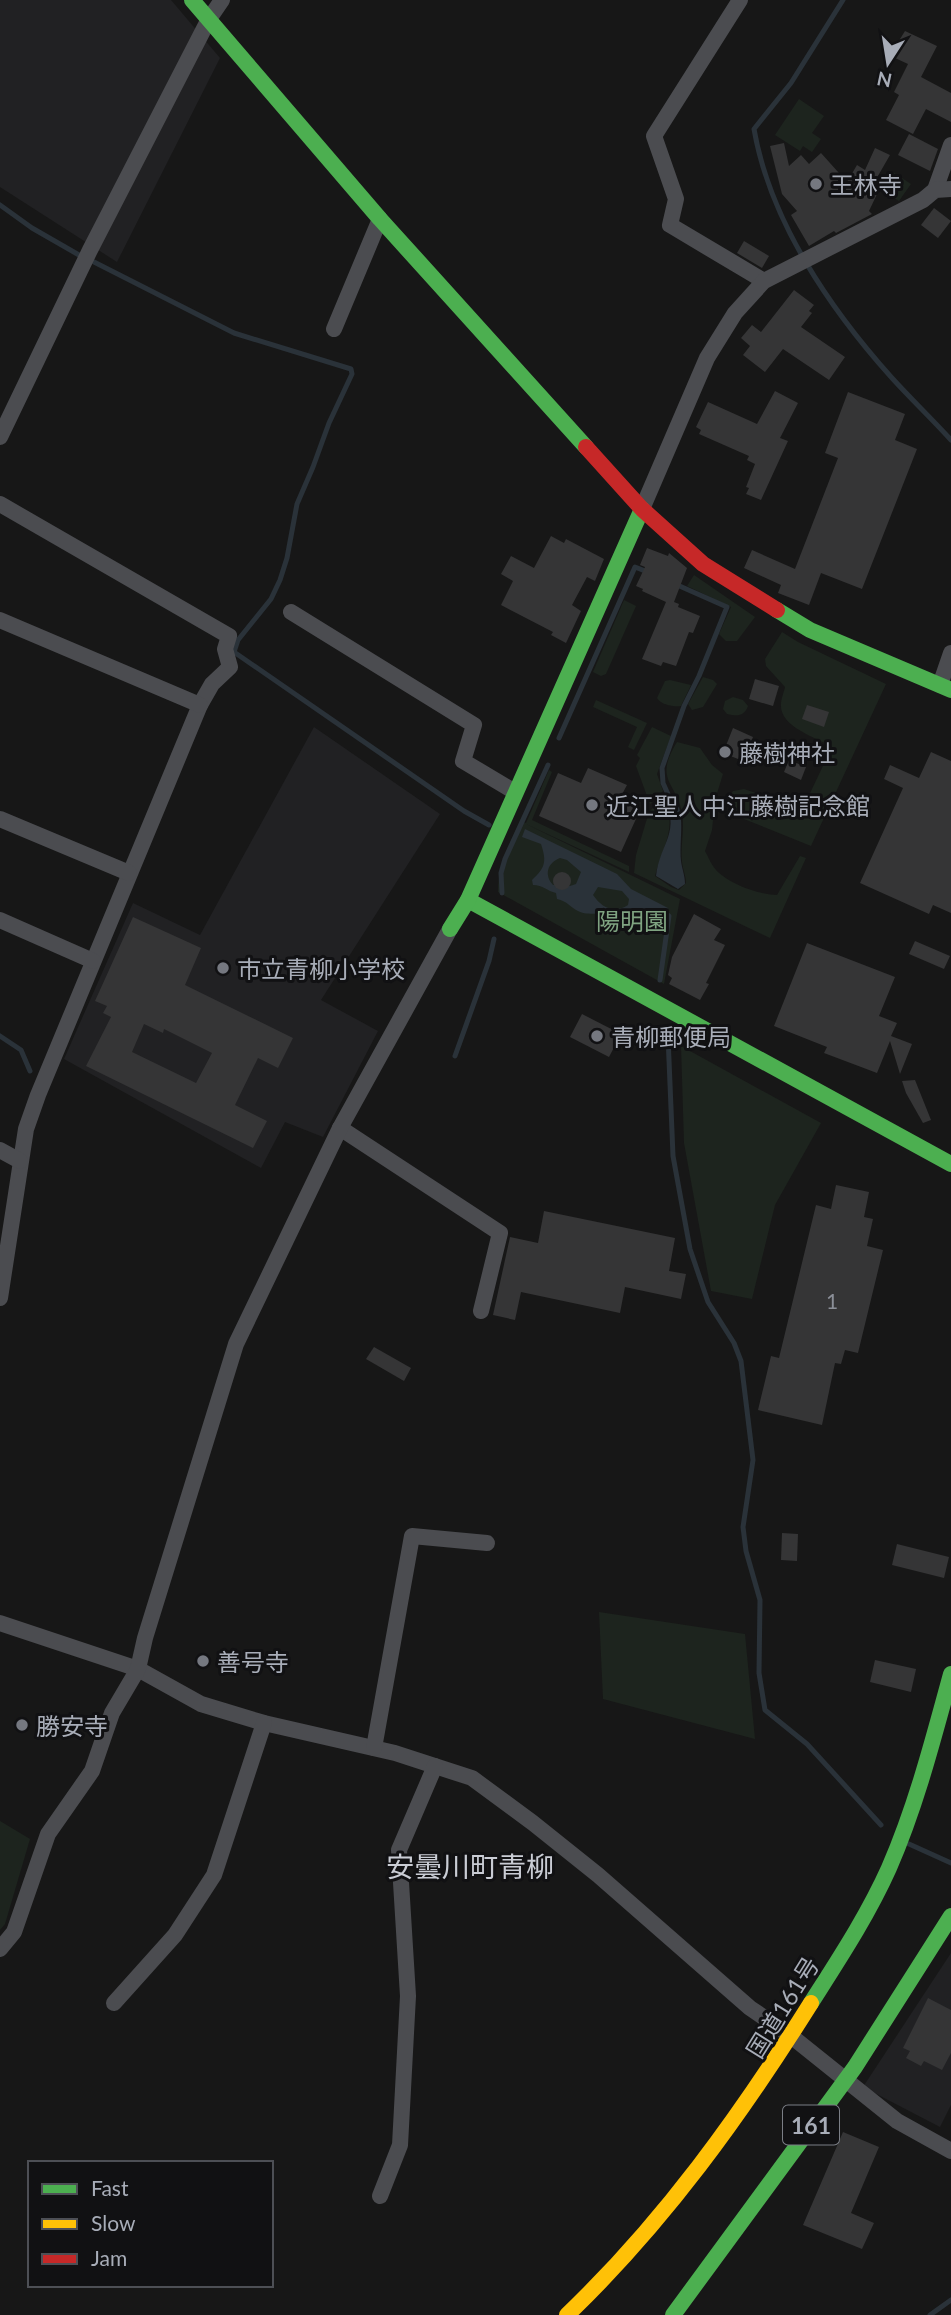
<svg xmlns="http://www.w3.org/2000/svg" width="951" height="2315" font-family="Lato,'Noto Sans JP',sans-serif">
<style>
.built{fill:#212123}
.green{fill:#1d241e}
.water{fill:#2a3239;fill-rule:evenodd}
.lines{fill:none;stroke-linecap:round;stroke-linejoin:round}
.stream{stroke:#2a3239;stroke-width:5}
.building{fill:#353536;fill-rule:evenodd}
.street{stroke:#4b4c50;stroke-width:16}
.fast{stroke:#4caf50;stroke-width:16}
.slow{stroke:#ffc107;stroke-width:16}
.jam{stroke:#c62828;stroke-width:16}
.poi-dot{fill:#757880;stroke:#111113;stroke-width:2.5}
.labels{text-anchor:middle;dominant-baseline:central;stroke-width:6;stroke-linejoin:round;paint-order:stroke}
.number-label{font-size:21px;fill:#8b8f98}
.shield{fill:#111113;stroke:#7b7e86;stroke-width:2}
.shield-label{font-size:23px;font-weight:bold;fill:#a8adb8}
.poi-label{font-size:24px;fill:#a8adb8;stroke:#111113;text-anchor:start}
.park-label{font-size:24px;fill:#7fa381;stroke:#111113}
.street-label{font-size:24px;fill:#a8adb8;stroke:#111113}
.quarter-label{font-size:28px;fill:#c9ccd4;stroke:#111113}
</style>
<rect width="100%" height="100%" fill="#171717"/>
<g class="built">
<polygon points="0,0 171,0 220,58 117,262 0,187"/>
<polygon points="314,727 440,814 321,1000 378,1031 323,1137 285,1122 261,1168 64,1059 133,903 200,935"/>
<polygon points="951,1953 951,2105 940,2127 863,2087"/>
</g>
<g class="green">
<polygon points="799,99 824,116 812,133 821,139 812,152 803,146 800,151 775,135"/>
<polygon points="893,172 911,184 899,201 881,190"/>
<polygon points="694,575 755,617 737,641 726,641 719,634 731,607 687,586"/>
<polygon points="624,600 636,606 606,674 601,676 593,672"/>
<path d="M782 632 798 642 886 684 811 846 739 817 729 809V796L733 791 744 789 756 793 801 812 832 747C816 737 779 727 781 704 781 699 784 692 785 687L766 666 765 659Z"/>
<polygon points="703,677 713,680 717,684 703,707 692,710 688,704"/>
<path d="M670 680 691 685 681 706C674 707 661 705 657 698L665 681Z"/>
<path d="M733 697 743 700 748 706C744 717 737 716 727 714L723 709 725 701Z"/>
<polygon points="596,700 647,723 634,750 628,747 637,727 593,707"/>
<polygon points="652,727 671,736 657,774 663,791 650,804 636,766 640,758 637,755"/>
<path d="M677 742 700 748 712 765 723 774 715 800 712 830 705 851C708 856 710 862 713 866 723 882 759 895 777 895L800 856 806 858 770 938 634 873 636 855 649 812 663 797C679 827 662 847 655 876L671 887 679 890 686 883C686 876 683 870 682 862 680 846 685 830 682 813 677 782 653 781 677 742Z"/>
<path d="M549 770 552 772 532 820 629 866V872L526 824 680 899 664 984 498 892C498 865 509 845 520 821L526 823Z"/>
<polygon points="681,1046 821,1123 775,1205 752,1299 711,1291 684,1143"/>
<polygon points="599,1612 745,1634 755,1739 603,1699"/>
<polygon points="0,1821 30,1839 5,1924 0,1930"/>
</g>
<g class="water">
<path d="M674 794C686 817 679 837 681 861 682 869 685 875 685 884L678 889 656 876C660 842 682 833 663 795L666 798Z"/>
<path d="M525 829 617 874 631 889 668 908 663 917 649 911 629 924 621 919 612 920C599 910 590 917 578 911 570 907 567 901 557 899L556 893C547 891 543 885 533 885L532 880C545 868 547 862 541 844L522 837ZM560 858 567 860 581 872 576 884 570 886 553 885C544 875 547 863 560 858ZM598 887 622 891 629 899 628 905C614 914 602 908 593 895Z"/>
</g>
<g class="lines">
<g class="stream">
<path d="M843 0 791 83 754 129C770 221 830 309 892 378 911 399 932 419 951 440"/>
<polyline points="0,205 32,228 79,255"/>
<polyline points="94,262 234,333 351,369 352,374 329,423 313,467 297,504 287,558 280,580 271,599 238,640 234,652 464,811 489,825"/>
<polyline points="559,738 635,567 650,573"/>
<polyline points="671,801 663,783 662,768 684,706 699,676 727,607 675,584"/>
<polyline points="502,893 501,873 505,859 548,765"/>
<polyline points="660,980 669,916 662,911"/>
<polyline points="0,1036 21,1050 30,1071"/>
<polyline points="668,1036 673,1156 690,1249 708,1302 734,1343 741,1361 753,1460 743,1527 746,1551 760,1600 759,1673 765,1710 807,1744 881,1825"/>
<polyline points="455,1056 489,961 494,939"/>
<polyline points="909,1844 951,1863"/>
<polyline points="930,2315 951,2300"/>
</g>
</g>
<g class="building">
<polygon points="905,31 937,46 921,77 951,93 951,122 926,109 913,134 886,120 899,95 894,92 908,64 895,58 897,54 892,52"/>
<polygon points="909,134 938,149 930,171 898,155"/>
<polygon points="784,143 789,166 801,155 809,164 821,153 847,182 857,165 865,170 875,148 890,155 871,188 878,192 869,211 872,214 836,233 834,231 809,246 791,215 797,211 782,194 770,146"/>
<polygon points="934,208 951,221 938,238 921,225"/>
<polygon points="744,241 769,256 762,268 737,253"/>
<polygon points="794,290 814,305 809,311 812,313 801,327 845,357 829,380 783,349 765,372 743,355 750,346 741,338 752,325 761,332"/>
<polygon points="775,391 798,403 780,438 788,441 761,500 746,494 749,488 746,487 755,464 747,460 749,456 699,434 701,430 696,427 708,402 757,424"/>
<polygon points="848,392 905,414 895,440 917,449 862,589 821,573 809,605 778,593 781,585 744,568 752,550 795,569 838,458 825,453"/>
<polygon points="551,536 564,543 566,539 604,559 595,581 587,577 572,605 581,611 566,643 551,635 553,632 501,605 513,581 501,574 511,556 534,568"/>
<polygon points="647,548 668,556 669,553 687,568 674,602 679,604 678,607 700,616 693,633 689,632 676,666 663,662 661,666 642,659 666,602 642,591 643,589 636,586 645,567 640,565"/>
<polygon points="755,679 779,686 773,706 749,699"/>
<polygon points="807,705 829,712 824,727 802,719"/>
<polygon points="733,728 753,737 743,761 723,753"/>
<polygon points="931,752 951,761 951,913 933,905 929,914 860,883 903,788 884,779 890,765 919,778"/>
<polygon points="789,760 806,767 801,780 784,772"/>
<polygon points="588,768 627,785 619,800 640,810 621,852 539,816 558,773 581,783"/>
<circle cx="562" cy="881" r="9"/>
<polygon points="694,914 721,929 714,940 725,945 706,983 709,984 700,1000 669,984 672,978 668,975 672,957"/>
<path d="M133 917 201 948 185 985 293 1038 278 1068 258 1058 235 1105 267 1121 253 1148 86 1066 111 1017 103 1013 107 1006 95 1001ZM144 1024 163 1033 164 1029 212 1053 196 1083 132 1052Z"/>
<polygon points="915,941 950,956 944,969 909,954"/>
<polygon points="807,943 895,977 879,1016 897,1023 891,1036 912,1044 900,1074 890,1041 877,1073 824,1053 827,1047 774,1026"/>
<polygon points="582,1014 621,1034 609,1057 570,1037"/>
<polygon points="915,1080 931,1120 923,1123 906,1093 902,1081"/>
<polygon points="836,1185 869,1192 864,1217 873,1219 867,1246 883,1250 858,1353 845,1350 841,1364 835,1363 822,1425 758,1410 771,1356 779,1358 816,1205 831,1209"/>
<polygon points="544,1211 675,1238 669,1271 686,1274 681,1299 625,1287 620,1313 521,1292 515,1320 493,1315 510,1237 538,1243"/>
<polygon points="374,1347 411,1368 404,1381 366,1359"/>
<polygon points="782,1533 798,1534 797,1561 781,1560"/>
<polygon points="897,1544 949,1557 944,1578 892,1565"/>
<polygon points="875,1660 916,1669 911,1692 870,1682"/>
<polygon points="928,1998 951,2010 951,2053 942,2070 924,2061 921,2066 906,2058 910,2051 903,2048"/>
<polygon points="843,2132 879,2147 851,2213 874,2223 862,2249 803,2225"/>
</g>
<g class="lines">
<g class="street">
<polyline points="740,0 654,136 676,199 670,225 764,281"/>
<polyline points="935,190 951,145"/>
<polyline points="334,329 380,219"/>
<polyline points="0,437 90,250 209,19 222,0"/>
<polyline points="0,504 229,636 225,649 230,667 212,684 200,705 38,1095 26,1129 0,1298"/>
<polyline points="642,509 707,358 735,313 764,281 923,200 935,190 951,189"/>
<polyline points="291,612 474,725 463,761 515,792"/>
<polyline points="0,620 200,705"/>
<polyline points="940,685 951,653"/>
<polyline points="0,819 129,873"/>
<polyline points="0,920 93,961"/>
<polyline points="340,1128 500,1233 481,1311"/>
<polyline points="0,1150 20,1161"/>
<polyline points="0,1623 138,1669 201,1704 264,1723 395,1753 472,1778 533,1823 598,1875 750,2008 791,2036 897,2121 951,2151"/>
<polyline points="374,1748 412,1536 487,1543"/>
<polyline points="0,1949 14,1932 48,1834 92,1771 112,1713 138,1669 145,1638 236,1344 340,1128 450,929"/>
<polyline points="114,2003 175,1935 214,1875 264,1723"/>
<polyline points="380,2196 400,2145 408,1996 399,1850 435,1766"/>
</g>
<g class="fast">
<polyline points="192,0 380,219 586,447"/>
<polyline points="777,610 810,630 951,690"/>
<polyline points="468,900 951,1164"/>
<polyline points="450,929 468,900 642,509"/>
<path d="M811 2003C839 1959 868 1915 889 1868 916 1806 933 1740 951 1674"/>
<polyline points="673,2315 855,2067 951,1916"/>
</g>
<path class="slow" d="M567 2315C664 2222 740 2116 811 2003"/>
<polyline class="jam" points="586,447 642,509 703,564 777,610"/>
</g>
<g class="poi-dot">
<circle cx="816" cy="184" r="7"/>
<circle cx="725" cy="752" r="7"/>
<circle cx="592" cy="805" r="7"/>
<circle cx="223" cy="968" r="7"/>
<circle cx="597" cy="1036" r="7"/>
<circle cx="203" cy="1661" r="7"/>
<circle cx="22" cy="1725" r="7"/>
</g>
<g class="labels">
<g class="number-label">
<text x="832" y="1300">1</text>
</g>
<rect class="shield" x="783" y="2105.5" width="56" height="39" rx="5"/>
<g class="shield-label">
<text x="811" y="2125">161</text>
</g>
<g class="poi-label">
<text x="830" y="184">王林寺</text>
<text x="739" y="752">藤樹神社</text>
<text x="606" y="805">近江聖人中江藤樹記念館</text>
<text x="237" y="968">市立青柳小学校</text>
<text x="611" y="1036">青柳郵便局</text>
<text x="217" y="1661">善号寺</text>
<text x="36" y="1725">勝安寺</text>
</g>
<g class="park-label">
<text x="632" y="920">陽明園</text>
</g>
<g class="street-label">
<text transform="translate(782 2007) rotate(-58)">国道161号</text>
</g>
<g class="quarter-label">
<text x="470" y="1866">安曇川町青柳</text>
</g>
</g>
<rect x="28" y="2161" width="245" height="126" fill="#111113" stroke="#4d4f55" stroke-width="2"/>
<rect x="42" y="2184" width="35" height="10" fill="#4caf50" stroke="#4d4f55" stroke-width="2"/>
<text x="91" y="2196" font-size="21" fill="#a8adb8">Fast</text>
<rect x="42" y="2219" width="35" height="10" fill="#ffc107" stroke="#4d4f55" stroke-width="2"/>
<text x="91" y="2231" font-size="21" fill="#a8adb8">Slow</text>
<rect x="42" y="2254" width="35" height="10" fill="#c62828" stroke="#4d4f55" stroke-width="2"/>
<text x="91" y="2266" font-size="21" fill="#a8adb8">Jam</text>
<g transform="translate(888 63) rotate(192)" stroke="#111113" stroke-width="5" paint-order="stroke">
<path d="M0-5L12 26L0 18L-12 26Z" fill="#a8adb8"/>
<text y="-10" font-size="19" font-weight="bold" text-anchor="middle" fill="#a8adb8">N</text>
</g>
</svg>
